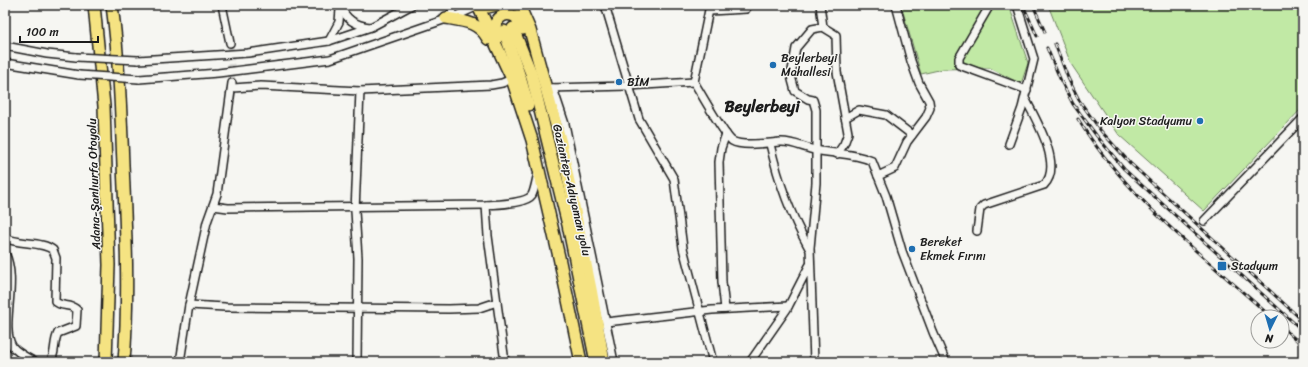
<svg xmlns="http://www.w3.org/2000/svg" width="1308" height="367" font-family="Sriracha,sans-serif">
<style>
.green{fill:#c1e9a5;stroke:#6e8260}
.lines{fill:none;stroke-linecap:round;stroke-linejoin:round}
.minor-tunnel{stroke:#d5d5d2;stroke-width:7;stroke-dasharray:7 3.5;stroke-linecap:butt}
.minor-casing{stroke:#1c1c1c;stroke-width:10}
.major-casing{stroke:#1c1c1c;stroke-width:12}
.highway-casing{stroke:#1c1c1c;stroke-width:14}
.minor{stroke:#f6f6f2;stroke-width:7}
.major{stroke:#f5e382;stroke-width:9}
.highway{stroke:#f5e382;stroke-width:11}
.rail-casing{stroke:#1c1c1c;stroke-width:3}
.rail{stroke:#f6f6f2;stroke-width:1.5;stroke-dasharray:4.5;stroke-linecap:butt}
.minor-bridge-casing{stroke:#1c1c1c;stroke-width:10;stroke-linecap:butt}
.minor-bridge{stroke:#f6f6f2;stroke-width:7}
.poi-dot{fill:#1f6fb2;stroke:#f6f6f2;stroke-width:1.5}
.labels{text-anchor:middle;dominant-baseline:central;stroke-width:3;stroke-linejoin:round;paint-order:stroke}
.poi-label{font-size:12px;fill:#1c1c1c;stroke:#f6f6f2;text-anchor:start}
.street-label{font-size:12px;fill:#1c1c1c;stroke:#f6f6f2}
.district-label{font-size:16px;font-weight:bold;fill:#1c1c1c;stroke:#f6f6f2}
</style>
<rect width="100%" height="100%" fill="#f6f6f2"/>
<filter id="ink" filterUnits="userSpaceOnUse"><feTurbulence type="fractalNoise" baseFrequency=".025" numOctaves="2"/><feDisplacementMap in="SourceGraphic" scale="8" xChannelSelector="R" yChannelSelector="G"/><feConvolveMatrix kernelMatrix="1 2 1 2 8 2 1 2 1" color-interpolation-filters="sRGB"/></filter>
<g filter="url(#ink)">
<g class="green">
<polygon points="901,5 1009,5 1028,63 1021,84 990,68 943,69 921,74"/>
<polygon points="1048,5 1303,5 1303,107 1204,211 1119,135 1071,64"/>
</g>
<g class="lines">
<polyline class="minor-tunnel" points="230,43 232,83"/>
<defs>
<g id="minor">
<polyline points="222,5 230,43"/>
<path d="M340 5C346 20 355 25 370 27"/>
<polyline points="605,5 639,119 674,179 683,248 713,362"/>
<path d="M710 5 694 82C700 92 724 135 732 141 742 147 768 143 780 142 792 141 804 148 815 150 834 154 855 153 872 161L886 196 902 251 933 332 946 362"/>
<polyline points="820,5 823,27 836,35 837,72 848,133 844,144 837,154"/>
<polyline points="990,5 959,58 959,65 1027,90"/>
<polyline points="710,11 746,9 747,5"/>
<polyline points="446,18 452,12 455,5"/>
<polyline points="329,41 339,22 340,9"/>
<polyline points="5,46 47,54 76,57"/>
<polyline points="138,60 248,53 329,41 371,27 412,5"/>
<polyline points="5,63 79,75"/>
<polyline points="139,79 218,73 330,59 458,15 478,6"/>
<polyline points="233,88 261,86 360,91 491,85 502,83 512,79"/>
<polyline points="549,88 628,86 694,82"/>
<polyline points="553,88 565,124 614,362"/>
<polyline points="845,118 859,110 886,115 912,135"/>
<path d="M770 144C778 180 791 216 809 248"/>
<polyline points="1009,144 1022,108 1034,59 1017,5"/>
<polyline points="878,176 895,168 907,142 926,117 930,108 929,101 919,83 911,61 896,5"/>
<polyline points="486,205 488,236 505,362"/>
<path d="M213 206 228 208 486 205C496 204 526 204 532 195 535 189 536 180 538 173"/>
<polyline points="1204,221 1303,118"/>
<path d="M977 231 980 209 984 205 1044 185C1064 166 1035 118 1025 98"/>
<path d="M5 238C19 245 43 241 53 250L56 258 55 301C61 308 71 303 77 310L76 326 58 333C53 342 56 355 50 362"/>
<path d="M5 253C19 282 0 325 12 346 17 353 28 358 35 362"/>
<polyline points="189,305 225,307 449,309 479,308 497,302"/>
<polyline points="725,309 722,282 719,162 721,148 726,134"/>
<polyline points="606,322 712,310 788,306"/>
<polyline points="180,362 189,305 207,222 217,194 232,83"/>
<polyline points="357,362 358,258 355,211 360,91"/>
<polyline points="750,362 787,309 809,266"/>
<polyline points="814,362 810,248 816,183 816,110 813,100 808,99 795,91 791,76 796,48 812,29 823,27"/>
</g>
<polyline id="major" points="477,5 488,8 501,5"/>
<g id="highway">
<polyline points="94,5 104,106 109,265 106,362"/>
<path d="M112 5C119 58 121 112 123 165 126 231 129 296 124 362"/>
<polyline points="519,5 530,30 561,143 591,289 604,362"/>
<polyline points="478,6 512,79 532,140 559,257 581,362"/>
<path d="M446 18C464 21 479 22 488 39"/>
<polyline points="513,28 531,73 568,225 596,362"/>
<polyline points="504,31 520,77 528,105"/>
<path d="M497 38 495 25C499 15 507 12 516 17L523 29"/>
</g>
</defs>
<use href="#minor" class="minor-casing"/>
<use href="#major" class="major-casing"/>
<use href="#highway" class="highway-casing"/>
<use href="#minor" class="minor"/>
<use href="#major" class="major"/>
<use href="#highway" class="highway"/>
<defs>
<g id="rail">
<polyline points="1023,5 1037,36"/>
<polyline points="1033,5 1045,32"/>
<polyline points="1055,44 1068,78 1079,100 1101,131 1130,163 1303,321"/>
<polyline points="1047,48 1061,81 1073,104 1096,135 1124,169 1303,331"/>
<path d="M1078 119C1123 194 1205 258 1271 317"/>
<polyline points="1282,327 1303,346"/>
</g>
</defs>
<use href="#rail" class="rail-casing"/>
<use href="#rail" class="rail"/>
<defs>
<g id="minor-bridge">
<polyline points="76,57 138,60"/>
<polyline points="79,75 139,79"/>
</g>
</defs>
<use href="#minor-bridge" class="minor-bridge-casing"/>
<use href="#minor-bridge" class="minor-bridge"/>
</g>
</g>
<g class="poi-dot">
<circle cx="773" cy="65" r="4"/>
<circle cx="619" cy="82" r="4"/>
<circle cx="1200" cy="121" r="4"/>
<circle cx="912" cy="249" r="4"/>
<rect x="1217" y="261" width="10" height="10" rx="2"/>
</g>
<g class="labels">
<g class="poi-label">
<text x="781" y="58">Beylerbeyi<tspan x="781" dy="14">Mahallesi</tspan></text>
<text x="627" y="82">BİM</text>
<text x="1192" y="121" text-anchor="end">Kalyon Stadyumu</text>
<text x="920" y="242">Bereket<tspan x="920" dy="14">Ekmek Fırını</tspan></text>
<text x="1231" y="266">Stadyum</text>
</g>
<g class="street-label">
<text transform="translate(94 184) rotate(-92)">Adana-Şanlıurfa Otoyolu</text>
<text transform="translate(572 190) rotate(77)">Gaziantep-Adıyaman yolu</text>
</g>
<g class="district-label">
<text x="762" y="106">Beylerbeyi</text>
</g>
</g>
<rect width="1308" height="367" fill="none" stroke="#f6f6f2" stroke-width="20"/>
<rect x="10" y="10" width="1288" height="347" fill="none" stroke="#1c1c1c" stroke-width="1.5" filter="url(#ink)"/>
<g transform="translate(1270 329) rotate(185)"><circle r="19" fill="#f6f6f2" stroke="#9f9f9c"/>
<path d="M0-3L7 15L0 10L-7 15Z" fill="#1f6fb2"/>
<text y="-6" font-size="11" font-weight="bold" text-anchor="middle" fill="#1c1c1c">N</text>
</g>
<path d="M20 36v6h78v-6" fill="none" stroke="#1c1c1c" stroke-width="2"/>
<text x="26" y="36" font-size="12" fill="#1c1c1c" stroke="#f6f6f2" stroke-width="3" paint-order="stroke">100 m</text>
</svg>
